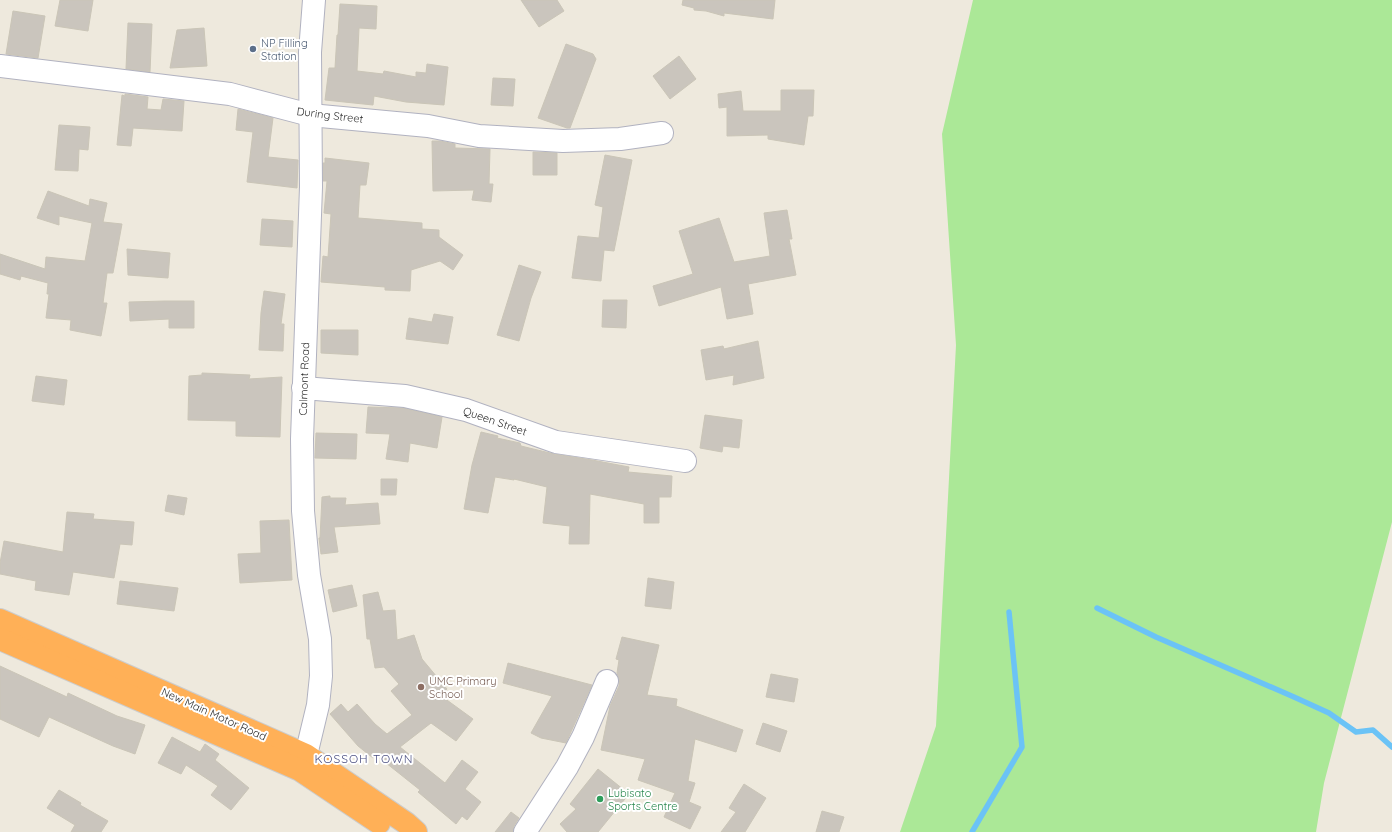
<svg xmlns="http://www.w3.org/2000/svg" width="1392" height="832" font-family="Quicksand,sans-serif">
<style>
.green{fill:#abe897}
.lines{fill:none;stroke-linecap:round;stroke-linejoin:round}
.stream{stroke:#6bc3f6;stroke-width:5.5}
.building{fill:#cac5bd;stroke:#cac5b7}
.minor-casing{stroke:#b1b2c0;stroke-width:24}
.highway-casing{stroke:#ccc;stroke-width:24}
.minor{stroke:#fff;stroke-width:22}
.highway{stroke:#ffb057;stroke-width:22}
.service-dot{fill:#5c6f8a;stroke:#fff;stroke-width:1.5}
.education-dot{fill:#8d6e63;stroke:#fff;stroke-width:1.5}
.leisure-dot{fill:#2e9e5b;stroke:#fff;stroke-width:1.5}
.labels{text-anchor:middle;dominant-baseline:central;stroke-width:4;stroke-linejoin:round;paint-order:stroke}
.service-label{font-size:11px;fill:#4e5e75;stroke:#fff;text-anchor:start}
.street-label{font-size:11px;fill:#2c2c2c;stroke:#fff}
.education-label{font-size:11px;fill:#785e54;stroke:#fff;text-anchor:start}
.leisure-label{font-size:11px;fill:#27864d;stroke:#fff;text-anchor:start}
.neighbourhood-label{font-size:12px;letter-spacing:1px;fill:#494d80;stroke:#fff}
</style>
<rect width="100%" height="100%" fill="#eee9dd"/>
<polygon class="green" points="973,0 1392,0 1392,522 1324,783 1316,832 900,832 936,726 956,345 942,134"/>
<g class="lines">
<g class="stream">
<polyline points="1097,608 1156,637 1294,697 1329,713 1356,732 1373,730 1392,747"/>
<polyline points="972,832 1022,747 1009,612"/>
</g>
</g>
<g class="building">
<polygon points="60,0 93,0 88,31 55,26"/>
<polygon points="521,0 557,0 564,11 539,27"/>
<polygon points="683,0 775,0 773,19 724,13 724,16 706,11 694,10 694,8 682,5"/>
<polygon points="340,4 377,6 376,29 359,28 357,71 383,74 384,71 416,77 416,72 426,73 427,64 448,67 444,105 406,102 374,96 373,105 325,100 329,68 335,68 337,35 338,35"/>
<polygon points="13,11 45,16 38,58 6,54"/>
<polygon points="128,23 152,24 150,72 126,69"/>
<polygon points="204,28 207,66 170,68 177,30"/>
<polygon points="566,44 593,54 596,59 570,128 567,128 538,118"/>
<polygon points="679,56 696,79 670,99 653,76"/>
<polygon points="493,78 515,79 513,106 491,105"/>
<polygon points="781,90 814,90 813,116 808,116 804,145 768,139 768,135 727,136 727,107 719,108 718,94 741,91 743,111 781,111"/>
<polygon points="125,94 148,97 147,109 161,110 163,99 184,101 182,131 133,128 131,146 117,145 122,95 125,96"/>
<polygon points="238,109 273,118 268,157 298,160 297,188 247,182 253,132 236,130"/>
<polygon points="59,125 90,127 88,150 79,149 78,171 55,170"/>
<polygon points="432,141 440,141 455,144 455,148 490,149 489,184 493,184 491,202 472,200 474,190 433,191"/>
<polygon points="533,152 557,153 557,175 533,175"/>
<polygon points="605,155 632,160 614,251 604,250 601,281 572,278 578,236 599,238 603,207 595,205"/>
<polygon points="325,158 369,163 366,185 360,185 358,218 422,223 422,229 439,230 439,237 463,255 453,270 440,261 411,270 410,291 385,290 385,287 321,282 323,256 328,257 331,214 324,213 327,181 323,181 323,163 325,163"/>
<polygon points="48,191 89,206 90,199 107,203 103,222 122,224 113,273 107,273 103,303 107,303 101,336 70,330 71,320 46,318 49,294 47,294 48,283 21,276 20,280 0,274 0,254 45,269 46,257 85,261 92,223 59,216 59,225 37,218"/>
<polygon points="787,210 792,239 789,239 796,275 748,284 753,314 727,319 721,287 659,306 653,286 693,274 679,231 719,218 734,262 770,256 764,213"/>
<polygon points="262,219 293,221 292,247 260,245"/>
<polygon points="127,249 170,253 168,278 128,275"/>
<polygon points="519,265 541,272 531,298 519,341 497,335"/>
<polygon points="264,291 285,294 281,324 284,324 283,351 259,350 261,313"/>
<polygon points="603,300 627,300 626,328 602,327"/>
<polygon points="165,301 194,301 194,328 169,328 169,319 130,321 129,302"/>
<polygon points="434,314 453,317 448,344 406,339 409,318 432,322"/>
<polygon points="321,330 358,330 358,355 321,353"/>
<polygon points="758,341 764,378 733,385 734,375 706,380 701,350 723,346 724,349"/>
<polygon points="202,373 250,375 249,379 282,377 280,437 236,436 236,421 188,420 189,376 202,375"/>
<polygon points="36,376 67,380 64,405 32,401"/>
<polygon points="368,407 403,408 442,417 437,448 410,443 408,462 386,459 390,434 366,433"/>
<polygon points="705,415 742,420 739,448 723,446 722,452 700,448"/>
<polygon points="481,432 498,436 497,438 520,443 521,446 554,454 592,460 629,467 628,472 672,476 671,497 659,497 659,523 644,523 644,504 590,494 589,544 569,544 570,526 543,523 547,487 514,479 514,480 495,477 488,513 464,509 472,465"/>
<polygon points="316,433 357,434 356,459 315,458"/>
<polygon points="381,479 397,479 396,495 381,495"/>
<polygon points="168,495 187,498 184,515 165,511"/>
<polygon points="330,496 330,498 346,498 345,505 378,503 380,524 334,527 338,552 321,554 319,538 320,538 322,497"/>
<polygon points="67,512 94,514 93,519 134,522 132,545 120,544 114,578 73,572 69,595 35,590 36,581 0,574 0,563 4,541 63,552"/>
<polygon points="289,520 292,580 240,583 238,554 261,553 260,521"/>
<polygon points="648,578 674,582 671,609 645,606"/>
<polygon points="120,581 178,588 174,611 117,604"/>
<polygon points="352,585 357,606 333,612 328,590"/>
<polygon points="378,592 383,611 395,610 397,640 414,635 422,659 447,689 440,695 473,719 456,741 431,723 400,747 445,783 462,760 478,772 465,789 481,802 467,820 462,816 456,824 418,792 420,790 376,755 373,758 358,746 330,714 341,704 348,712 357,704 375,724 387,734 412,715 391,691 399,684 384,667 375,668 370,639 367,639 363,595"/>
<polygon points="622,637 659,645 647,695 677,699 676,706 743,730 736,752 695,739 688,781 695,783 689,802 701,807 690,829 664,817 675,793 638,780 645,759 601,750 610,706 619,686 619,679 617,673 619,660 616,659"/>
<polygon points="508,663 592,685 566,743 541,738 531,733 552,696 503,683"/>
<polygon points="0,666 67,697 68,693 117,716 145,725 135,754 113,746 49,717 39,737 0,719"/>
<polygon points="771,674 798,679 794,702 766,697"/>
<polygon points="763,723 787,731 780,752 756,744"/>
<polygon points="172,737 200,752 205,744 219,754 215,760 249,788 231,810 211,795 218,786 186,765 181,774 158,763"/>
<polygon points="598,769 629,794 598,832 567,832 560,824 576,809 570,804"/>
<polygon points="744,784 766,798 745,832 721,832 736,812 729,808"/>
<polygon points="59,790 81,803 80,805 108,821 101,832 71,832 75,825 47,808"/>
<polygon points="822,811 844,817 839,832 816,832"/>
<polygon points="511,812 519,818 514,826 513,832 495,832"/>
</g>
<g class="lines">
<defs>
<g id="minor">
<polyline points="0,66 230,94 310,115 428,126 479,136 563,141 620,139 662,133"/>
<polyline points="303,388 405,396 466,410 556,442 685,461"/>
<polyline points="306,755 318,705 321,676 320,639 309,575 303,511 302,439 311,187 310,52 314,0"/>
<polyline points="525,832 567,767 583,737 607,681"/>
</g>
<g id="highway">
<polyline points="0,620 306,755 406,823 416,832"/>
<polyline points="0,639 300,770 379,823"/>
</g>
</defs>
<use href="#minor" class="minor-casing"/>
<use href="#highway" class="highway-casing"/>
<use href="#minor" class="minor"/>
<use href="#highway" class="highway"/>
</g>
<circle class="service-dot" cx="253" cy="49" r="4"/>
<circle class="education-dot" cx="421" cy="687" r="4"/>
<circle class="leisure-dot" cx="600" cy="799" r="4"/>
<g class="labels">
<g class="service-label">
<text x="261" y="43">NP Filling<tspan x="261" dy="13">Station</tspan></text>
</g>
<g class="street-label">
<text transform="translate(330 115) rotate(7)">During Street</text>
<text transform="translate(304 379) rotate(-88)">Calmont Road</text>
<text transform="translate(495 421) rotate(19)">Queen Street</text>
<text transform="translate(214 714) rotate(24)">New Main Motor Road</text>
</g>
<g class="education-label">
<text x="429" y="681">UMC Primary<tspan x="429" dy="13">School</tspan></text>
</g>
<g class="leisure-label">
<text x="608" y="793">Lubisato<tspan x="608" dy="13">Sports Centre</tspan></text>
</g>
<g class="neighbourhood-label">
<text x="364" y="758">KOSSOH TOWN</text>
</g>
</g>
</svg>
